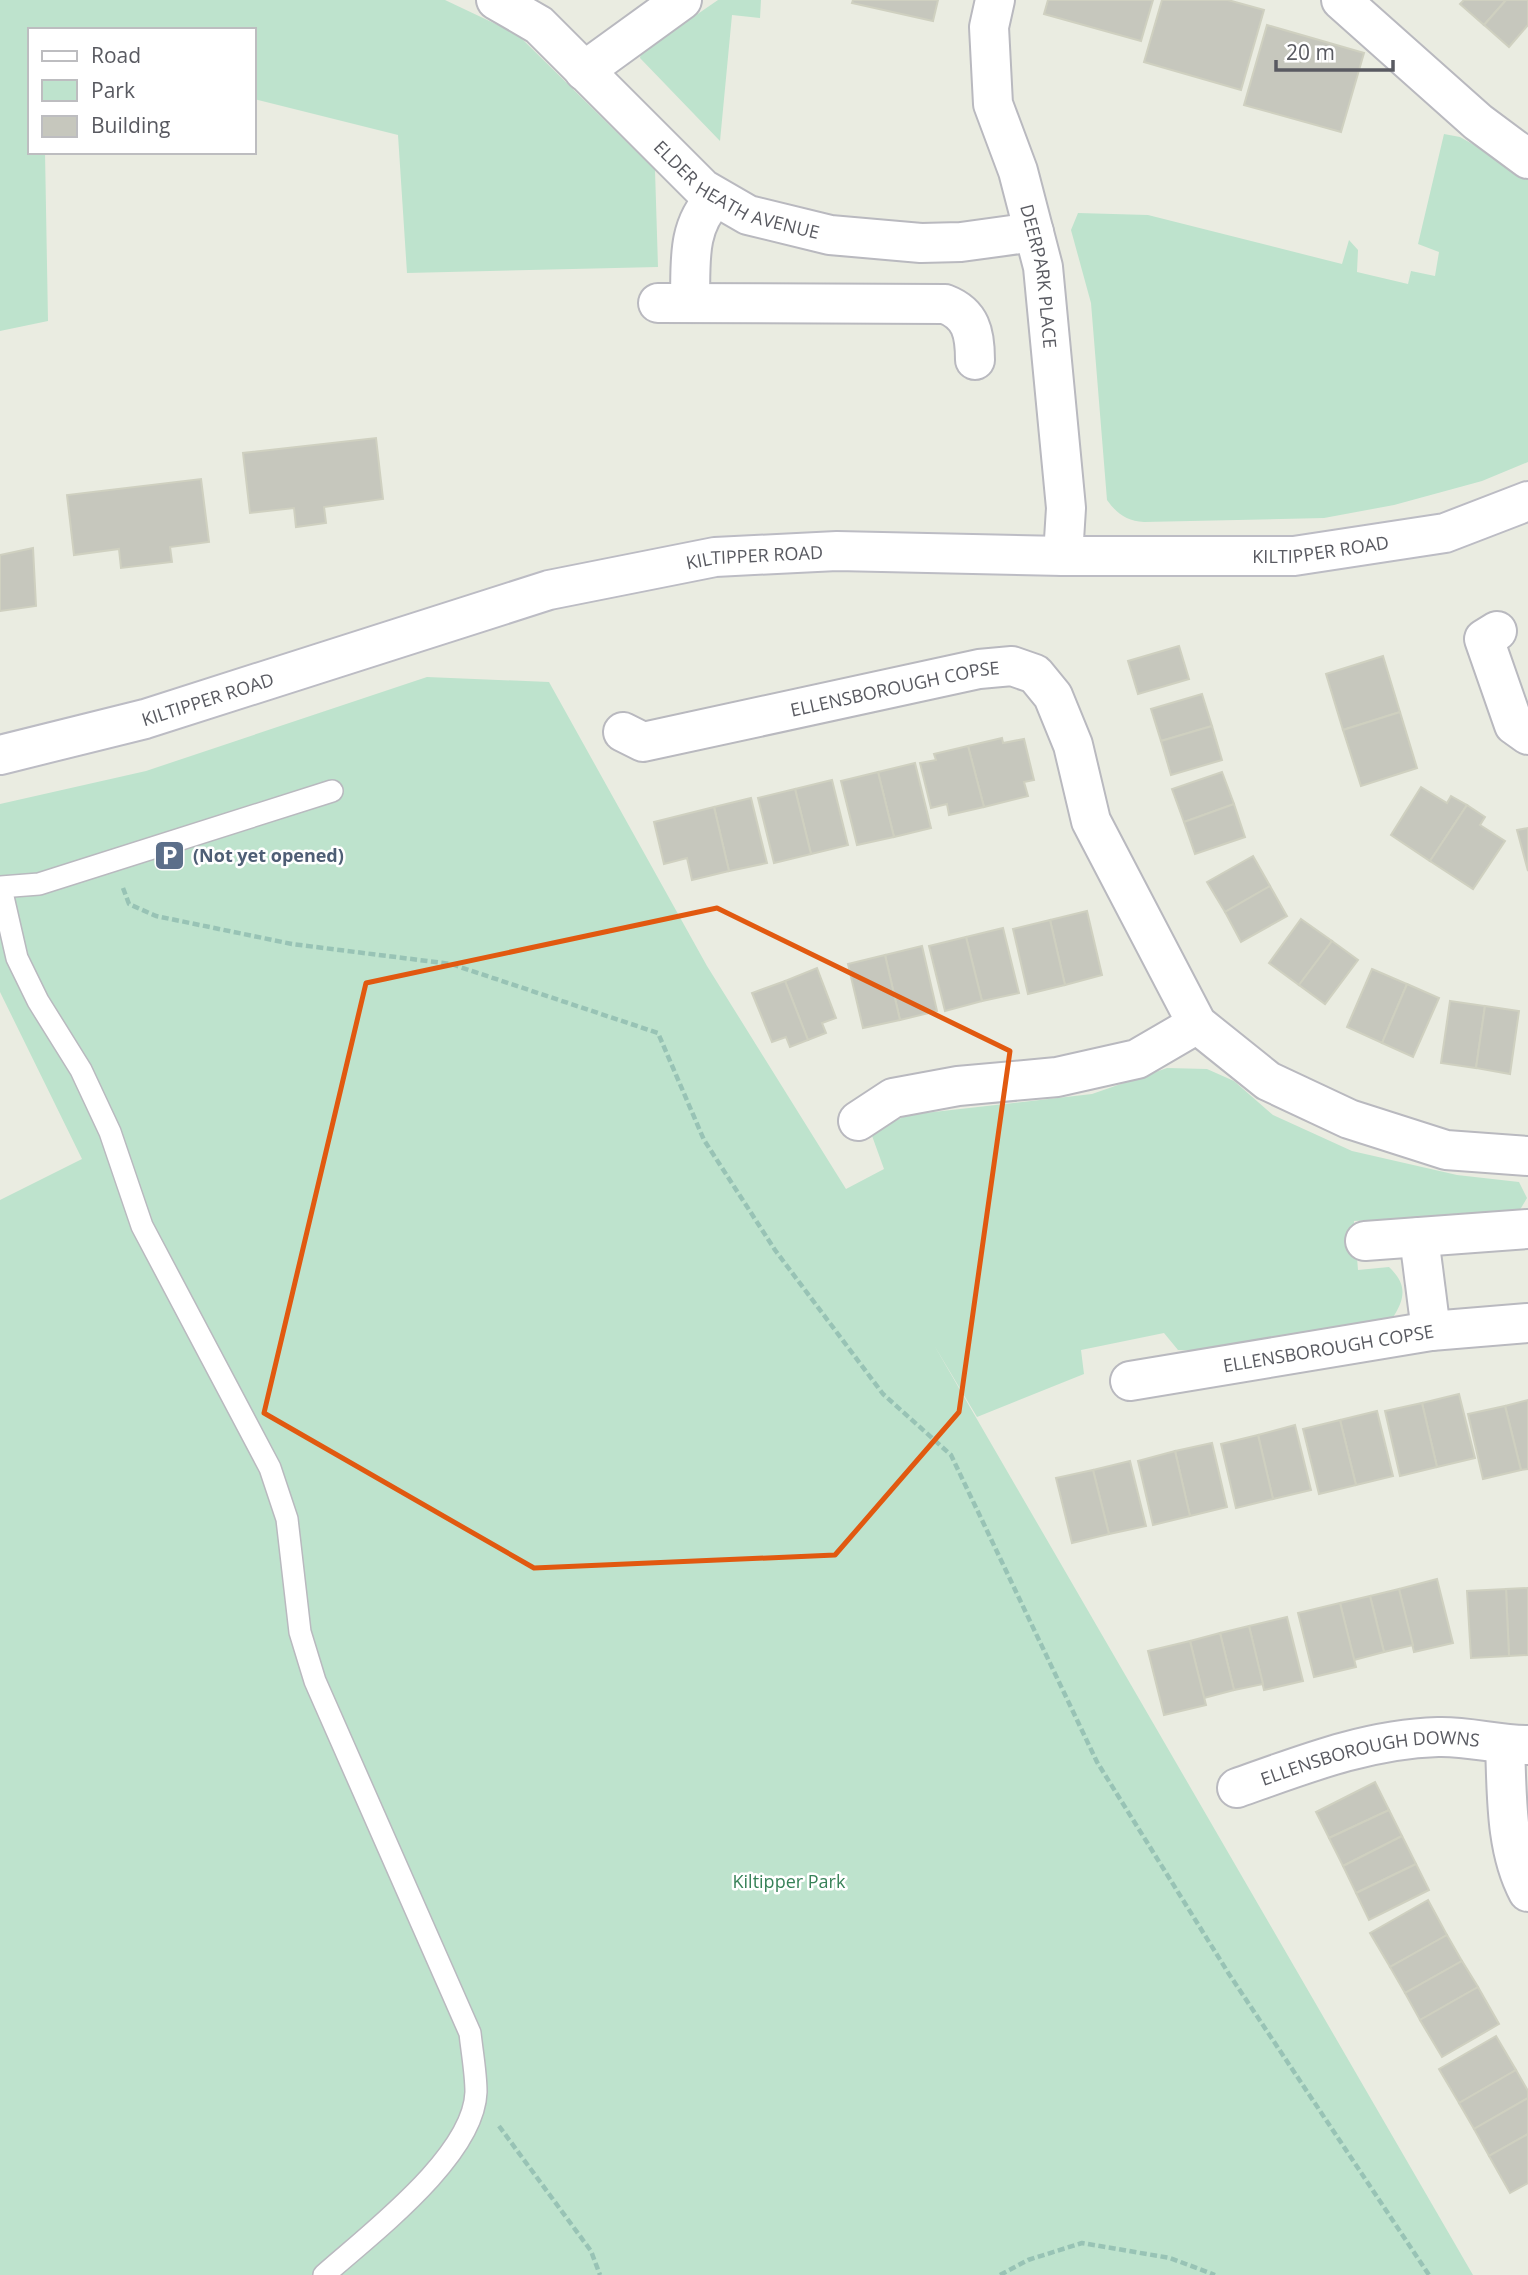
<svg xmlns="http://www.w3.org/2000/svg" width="1528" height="2275" font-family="'Open Sans',sans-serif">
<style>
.green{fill:#bee3cd}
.building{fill:#c6c7bd;stroke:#cfd0c0;stroke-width:2}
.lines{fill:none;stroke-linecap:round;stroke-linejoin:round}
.lane-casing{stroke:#b9b9bf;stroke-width:24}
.street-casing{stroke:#b9b9bf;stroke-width:42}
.secondary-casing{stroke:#bcbcc4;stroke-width:42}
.path{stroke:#98c3b5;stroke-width:4.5;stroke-dasharray:7 3.5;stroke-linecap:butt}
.lane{stroke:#fff;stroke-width:21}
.street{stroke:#fff;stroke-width:38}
.secondary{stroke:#fff;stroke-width:38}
.marked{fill:none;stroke:#e15910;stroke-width:5;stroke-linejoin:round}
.labels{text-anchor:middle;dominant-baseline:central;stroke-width:5;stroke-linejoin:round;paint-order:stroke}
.street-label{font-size:18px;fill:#595a61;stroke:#fff}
.service-label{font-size:18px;font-weight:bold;fill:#4e5e75;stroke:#fff;text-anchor:start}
.park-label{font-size:18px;fill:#388259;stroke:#fff}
</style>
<rect width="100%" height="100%" fill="#eaece1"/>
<g class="green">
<polygon points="0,0 445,0 517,34 655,170 658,267 407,273 398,135 254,99 254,30 30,30 30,152 45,152 48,321 0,331"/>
<polygon points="718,0 761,0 760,18 732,15 720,141 640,58 641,53"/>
<path d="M1444 134 1460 137 1528 175V462L1482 481 1394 505 1324 518 1144 522C1127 521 1117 514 1107 500L1091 303 1071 230 1078 213 1148 215 1342 264 1349 240 1358 250 1357 272 1408 284 1411 271 1435 276 1439 252 1418 244Z"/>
<path d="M427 677 549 682 707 966 846 1189 884 1169 871 1133 907 1115 1092 1094 1167 1068 1207 1069 1234 1081 1273 1115 1352 1151 1457 1175 1519 1182 1527 1198 1518 1213 1354 1221 1358 1270 1389 1267C1408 1285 1405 1299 1392 1319L1203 1351 1178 1350 1164 1333 1081 1350 1084 1374 977 1417 934 1345 1473 2275H0V1200L82 1159 0 992V804L146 771Z"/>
</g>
<g class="building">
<polygon points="853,0 938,0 933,21 852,3"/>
<polygon points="1048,0 1153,0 1141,41 1044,14"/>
<polygon points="1162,0 1228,0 1264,10 1241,90 1144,62"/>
<polygon points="1464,0 1506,0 1484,25 1460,4"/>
<polygon points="1506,0 1528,0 1528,25 1509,47 1484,25"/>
<polygon points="1267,25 1364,53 1341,132 1244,105"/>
<polygon points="376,438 383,499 324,507 326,523 296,527 294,508 250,513 243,453"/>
<polygon points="201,479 209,542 170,547 172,562 121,568 119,549 74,555 67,495"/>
<polygon points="33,548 36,606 0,611 0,555"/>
<polygon points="1179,646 1189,679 1138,694 1128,661"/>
<polygon points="1383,656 1400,712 1343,730 1326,674"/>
<polygon points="1202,694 1212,726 1161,741 1151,709"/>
<polygon points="1400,712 1417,768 1361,786 1343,730"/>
<polygon points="1212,726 1222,760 1171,775 1161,741"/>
<polygon points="1002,738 1003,743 1024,739 1034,780 1024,782 1028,796 984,807 968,746"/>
<polygon points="968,746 984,807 949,815 947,804 931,808 920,763 936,760 934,754"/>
<polygon points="915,763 931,828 894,837 878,772"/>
<polygon points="878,772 894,837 857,845 841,781"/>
<polygon points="1222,772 1234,804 1184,822 1172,789"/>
<polygon points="832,780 848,845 811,854 795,789"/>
<polygon points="1421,787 1447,803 1451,796 1467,805 1430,861 1391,835"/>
<polygon points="795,789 811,854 774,863 758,798"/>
<polygon points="751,798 767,863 729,871 714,807"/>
<polygon points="1234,804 1245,837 1195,854 1184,822"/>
<polygon points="1467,805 1485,817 1480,825 1505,841 1473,889 1430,861"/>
<polygon points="714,807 729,871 692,880 687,858 664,864 654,822"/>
<polygon points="1528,828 1528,871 1517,830"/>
<polygon points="1253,856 1270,886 1225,912 1207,882"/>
<polygon points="1270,886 1287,916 1241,942 1225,912"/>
<polygon points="1087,911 1102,975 1065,985 1050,920"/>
<polygon points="1301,919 1332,941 1299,985 1269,963"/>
<polygon points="1050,920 1065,985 1028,994 1013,929"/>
<polygon points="1003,928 1019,993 982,1001 966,937"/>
<polygon points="966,937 982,1001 945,1011 929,946"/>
<polygon points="1332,941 1358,960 1325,1004 1299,985"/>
<polygon points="922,946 937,1011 900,1020 885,955"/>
<polygon points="885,955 900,1020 863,1028 848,964"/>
<polygon points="817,968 836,1018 822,1023 826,1033 808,1040 785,981"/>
<polygon points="1372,969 1407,984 1382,1043 1347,1027"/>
<polygon points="785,981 808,1040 790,1047 786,1037 772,1042 752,993"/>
<polygon points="1407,984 1439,998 1413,1057 1382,1043"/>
<polygon points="1450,1001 1485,1006 1476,1068 1441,1063"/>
<polygon points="1485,1006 1519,1011 1510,1074 1476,1068"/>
<polygon points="1459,1394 1475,1458 1437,1467 1422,1403"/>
<polygon points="1528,1400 1528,1469 1521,1470 1505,1406"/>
<polygon points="1422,1403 1437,1467 1400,1476 1385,1411"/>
<polygon points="1505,1406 1521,1470 1483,1479 1468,1414"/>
<polygon points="1377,1411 1393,1476 1356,1485 1340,1420"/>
<polygon points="1340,1420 1356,1485 1319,1494 1303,1429"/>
<polygon points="1295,1425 1311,1490 1273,1499 1258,1435"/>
<polygon points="1258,1435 1273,1499 1236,1508 1221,1444"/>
<polygon points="1212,1443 1227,1507 1190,1516 1175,1451"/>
<polygon points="1175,1451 1190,1516 1153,1525 1138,1461"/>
<polygon points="1130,1461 1146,1526 1109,1534 1093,1470"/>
<polygon points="1093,1470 1109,1534 1072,1543 1056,1478"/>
<polygon points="1437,1579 1453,1643 1414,1652 1399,1589"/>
<polygon points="1528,1588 1528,1655 1509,1656 1506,1589"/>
<polygon points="1399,1589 1413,1645 1384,1652 1370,1596"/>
<polygon points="1506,1589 1509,1656 1471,1658 1467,1591"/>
<polygon points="1370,1596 1384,1652 1354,1660 1340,1603"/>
<polygon points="1340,1603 1356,1667 1314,1677 1298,1613"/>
<polygon points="1287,1617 1303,1681 1264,1690 1249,1626"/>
<polygon points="1249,1626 1263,1684 1234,1690 1220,1633"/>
<polygon points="1220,1633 1234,1690 1204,1698 1190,1641"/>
<polygon points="1190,1641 1206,1705 1164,1715 1148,1651"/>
<polygon points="1375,1782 1389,1810 1329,1838 1316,1812"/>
<polygon points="1389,1810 1402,1836 1343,1866 1329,1838"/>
<polygon points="1402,1836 1416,1864 1356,1893 1343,1866"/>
<polygon points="1416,1864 1429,1890 1369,1920 1356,1893"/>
<polygon points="1428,1900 1447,1935 1390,1967 1370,1933"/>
<polygon points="1447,1935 1462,1961 1405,1993 1390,1967"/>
<polygon points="1462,1961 1478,1987 1420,2020 1405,1993"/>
<polygon points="1478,1987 1499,2024 1442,2057 1420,2020"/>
<polygon points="1496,2036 1516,2070 1459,2103 1439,2069"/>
<polygon points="1516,2070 1528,2091 1528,2098 1474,2129 1459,2103"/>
<polygon points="1528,2098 1528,2134 1489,2156 1474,2129"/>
<polygon points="1528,2134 1528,2183 1510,2193 1489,2156"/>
</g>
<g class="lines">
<defs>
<g id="lane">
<polyline points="0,887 39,884 332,791"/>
<path d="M1 888 17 958 38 1001 81 1070 110 1132 142 1226 270 1468 287 1519 300 1632 315 1681 470 2033C472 2052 476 2073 476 2092 474 2156 370 2234 324 2275"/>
</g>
<g id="street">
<path id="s1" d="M496 0 539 25 703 189 748 215 830 235 921 243 961 242 1034 232"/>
<path id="s2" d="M995 0 989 27 993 104 1018 171 1043 267 1066 508 1063 556"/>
<polyline points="1341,0 1478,122 1528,159"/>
<polyline points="584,71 682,0"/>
<path d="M658 303 945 304C971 314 975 333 975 360"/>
<path d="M690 303C691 264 686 227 715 198"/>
<polyline points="1497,631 1484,639 1514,725 1528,735"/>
<path id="s3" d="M623 732 643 742 979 669 1012 666 1035 674 1053 696 1073 745 1091 821 1197 1024 1268 1081 1349 1119 1446 1150 1528 1156"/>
<polyline points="858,1121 893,1098 958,1086 1057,1077 1137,1059 1197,1024"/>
<polyline points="1419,1237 1431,1331"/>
<polyline points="1365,1241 1528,1229"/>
<path id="s4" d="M1130 1381 1431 1331 1528 1323"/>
<path d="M1505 1745C1507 1793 1505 1849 1528 1892"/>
<path id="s5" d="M1237 1788C1302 1765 1367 1739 1438 1737 1468 1736 1498 1745 1528 1745"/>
</g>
<g id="secondary">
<path id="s6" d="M0 755 145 719 549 590 715 557 837 551 1063 556H1294L1445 533 1528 501"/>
</g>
</defs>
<use href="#lane" class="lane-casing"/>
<use href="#street" class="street-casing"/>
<use href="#secondary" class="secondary-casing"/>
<g class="path">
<polyline points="123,888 129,904 156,916 292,944 451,964 658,1033 704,1140 775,1250 883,1394 951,1455 1097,1762 1229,1974 1429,2275"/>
<polyline points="499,2126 591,2251 600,2275"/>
<polyline points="1000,2275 1028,2260 1082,2243 1170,2258 1215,2275"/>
</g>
<use href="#lane" class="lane"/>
<use href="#street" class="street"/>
<use href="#secondary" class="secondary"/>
</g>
<path class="marked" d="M717 908 1010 1051 959 1412 835 1555 534 1568 264 1413 366 983Z"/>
<defs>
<symbol id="parking-square" viewBox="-11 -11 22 22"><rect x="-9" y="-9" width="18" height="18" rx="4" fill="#5c6f8a" stroke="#fff"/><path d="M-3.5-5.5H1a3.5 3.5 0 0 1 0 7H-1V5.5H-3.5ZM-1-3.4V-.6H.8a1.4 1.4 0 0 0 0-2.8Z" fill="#fff"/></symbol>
</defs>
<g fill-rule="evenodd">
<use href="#parking-square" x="152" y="838" width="35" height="35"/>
</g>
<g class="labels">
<g class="street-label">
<text stroke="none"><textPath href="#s1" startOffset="312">ELDER HEATH AVENUE</textPath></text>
<text stroke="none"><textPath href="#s2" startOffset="284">DEERPARK PLACE</textPath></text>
<text stroke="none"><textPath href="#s6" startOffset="1349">KILTIPPER ROAD</textPath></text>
<text stroke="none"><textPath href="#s6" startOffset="782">KILTIPPER ROAD</textPath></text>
<text stroke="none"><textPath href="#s3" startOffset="280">ELLENSBOROUGH COPSE</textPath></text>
<text stroke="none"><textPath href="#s6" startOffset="215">KILTIPPER ROAD</textPath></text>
<text stroke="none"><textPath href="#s4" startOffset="201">ELLENSBOROUGH COPSE</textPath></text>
<text stroke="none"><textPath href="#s5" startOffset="138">ELLENSBOROUGH DOWNS</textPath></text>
</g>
<g class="service-label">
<text x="193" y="855">(Not yet opened)</text>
</g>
<g class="park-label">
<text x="789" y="1881">Kiltipper Park</text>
</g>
</g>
<rect x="28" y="28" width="228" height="126" fill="#ffffff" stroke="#bdbdc0" stroke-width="2"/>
<rect x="42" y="51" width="35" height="10" fill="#ffffff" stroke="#bdbdc0" stroke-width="2"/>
<text x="91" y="63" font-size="21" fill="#595a61">Road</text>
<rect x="42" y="80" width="35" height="21" fill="#bee3cd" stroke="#bdbdc0" stroke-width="2"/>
<text x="91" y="98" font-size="21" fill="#595a61">Park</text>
<rect x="42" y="116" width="35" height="21" fill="#c6c7bd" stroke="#bdbdc0" stroke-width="2"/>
<text x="91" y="133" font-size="21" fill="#595a61">Building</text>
<path d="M1276 60v10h117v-10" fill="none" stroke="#595a61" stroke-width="3.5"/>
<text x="1286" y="60" font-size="21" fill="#595a61" stroke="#ffffff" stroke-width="5" paint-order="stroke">20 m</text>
</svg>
